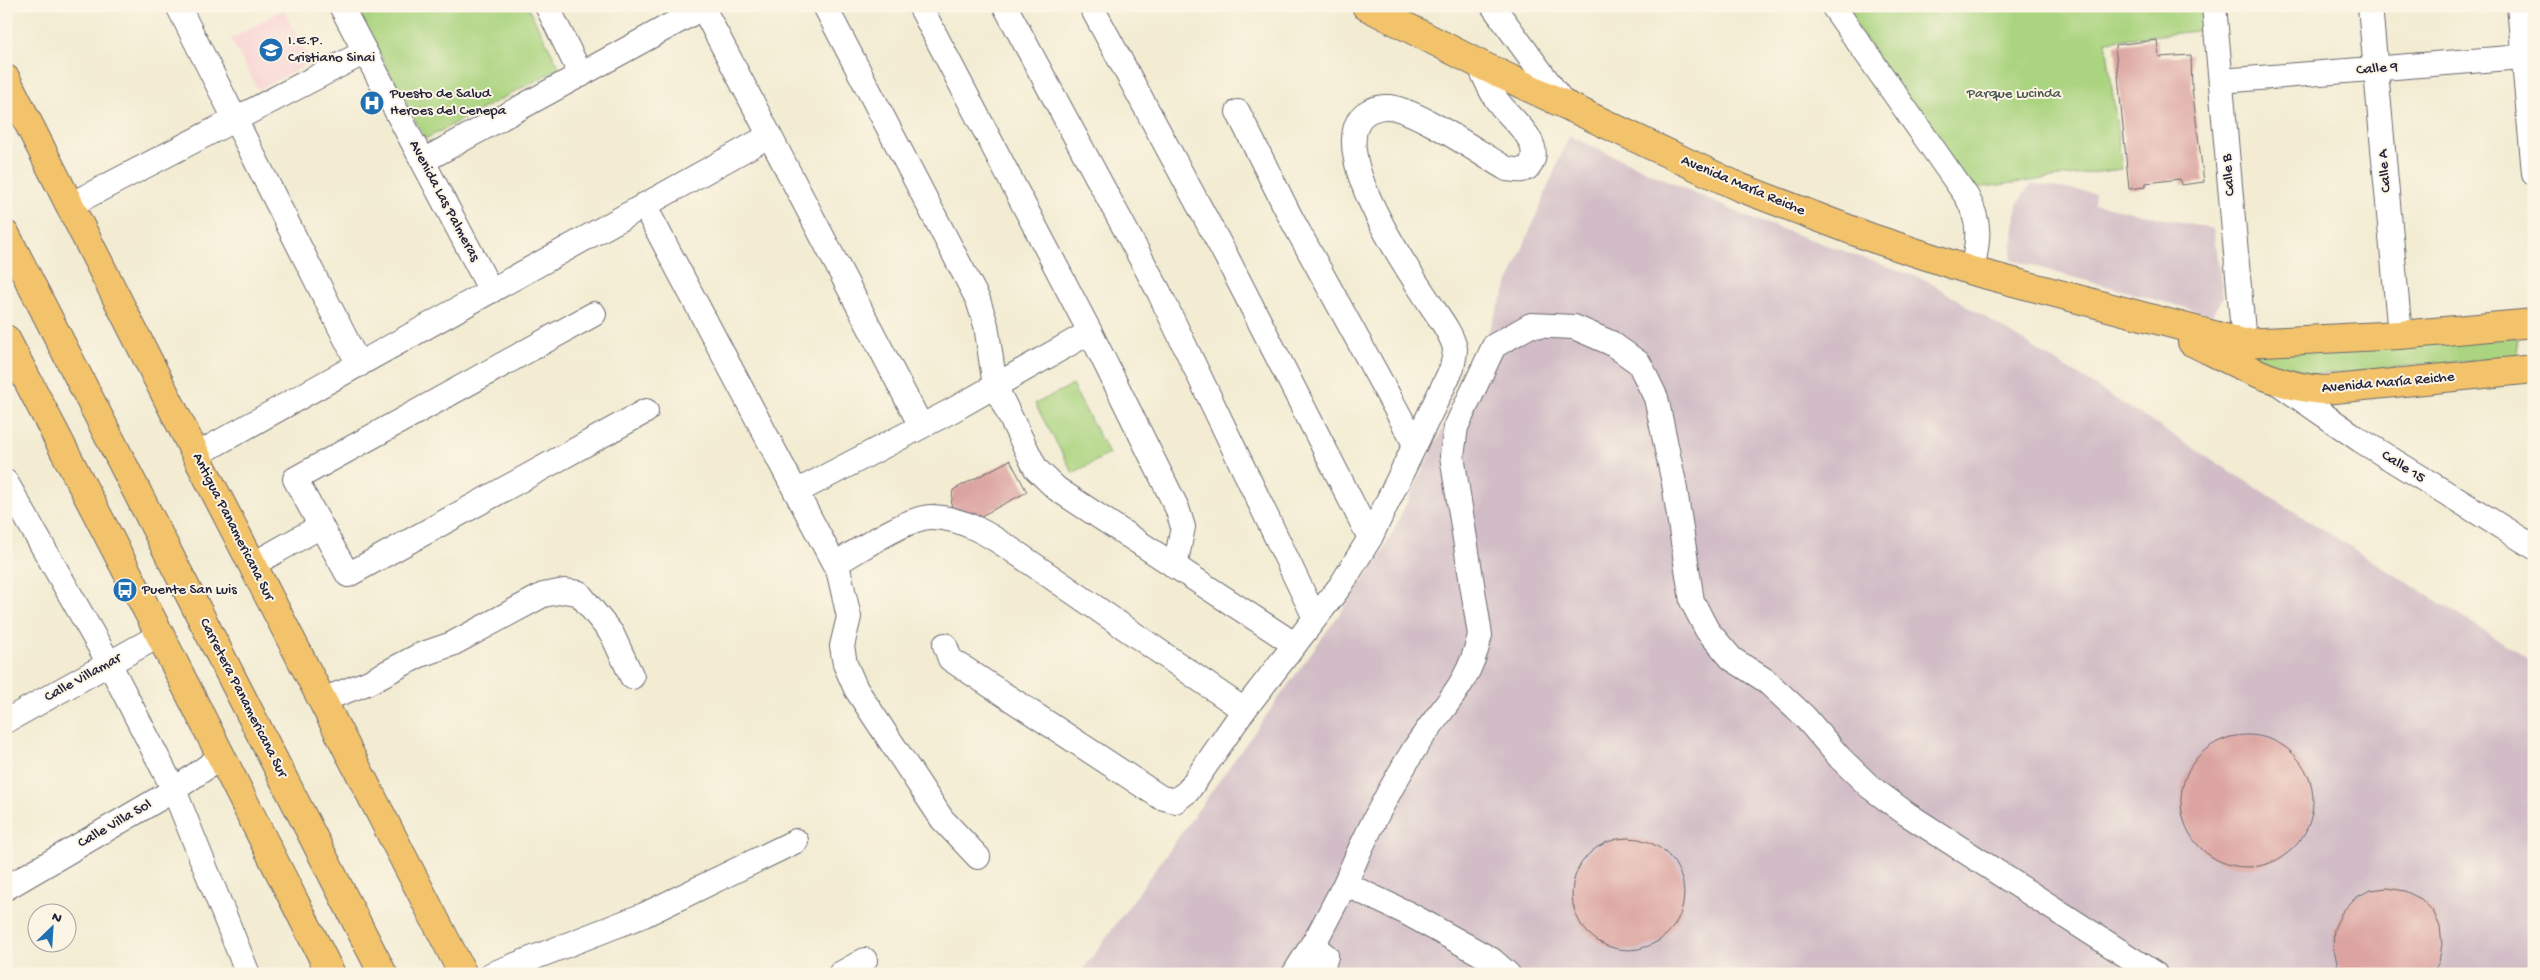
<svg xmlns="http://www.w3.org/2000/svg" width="2540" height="980" font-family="'Gochi Hand',sans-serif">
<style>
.built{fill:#f7cfd2}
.industrial{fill:#d2bdc6}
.green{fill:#abd480;stroke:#667b5e}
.building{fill:#dca4a1}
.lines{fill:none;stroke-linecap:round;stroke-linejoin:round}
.minor-casing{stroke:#6b6970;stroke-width:26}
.major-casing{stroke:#6b6970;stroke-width:30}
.highway-casing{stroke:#6b6970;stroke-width:30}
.minor{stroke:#fff;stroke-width:24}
.major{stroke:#f2c36a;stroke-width:28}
.highway{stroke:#f2c36a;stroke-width:28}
.labels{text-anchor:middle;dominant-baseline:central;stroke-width:4;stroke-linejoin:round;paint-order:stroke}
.poi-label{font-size:15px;fill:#22223b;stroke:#fcf5e5;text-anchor:start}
.street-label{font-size:15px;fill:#22223b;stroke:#fcf5e5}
.park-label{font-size:15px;fill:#4b5750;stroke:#fcf5e5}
</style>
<rect width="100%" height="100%" fill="#fcf5e5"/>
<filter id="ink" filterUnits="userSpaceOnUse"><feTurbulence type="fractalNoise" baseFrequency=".02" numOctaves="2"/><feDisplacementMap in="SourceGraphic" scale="10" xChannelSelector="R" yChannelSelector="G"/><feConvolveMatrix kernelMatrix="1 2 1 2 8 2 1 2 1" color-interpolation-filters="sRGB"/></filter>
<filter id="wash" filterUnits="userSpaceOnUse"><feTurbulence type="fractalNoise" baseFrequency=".0096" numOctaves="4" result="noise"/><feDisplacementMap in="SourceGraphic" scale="20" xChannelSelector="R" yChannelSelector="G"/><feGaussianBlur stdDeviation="1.12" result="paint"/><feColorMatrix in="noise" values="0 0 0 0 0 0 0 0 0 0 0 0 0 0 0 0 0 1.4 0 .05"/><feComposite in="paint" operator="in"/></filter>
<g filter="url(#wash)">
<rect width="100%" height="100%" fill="#f3ecd3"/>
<polygon class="built" points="283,10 311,62 258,90 231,39"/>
<g class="industrial">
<polygon points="1569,136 1750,218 1926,280 2534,662 2534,974 1080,974 1381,556 1482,347"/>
<polygon points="2031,184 2095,193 2094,204 2213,229 2223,296 2212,315 2011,260 2017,204"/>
</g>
<g class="green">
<polygon points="354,6 527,6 560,68 425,139"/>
<polygon points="1843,6 2204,6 2205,30 2106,41 2122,169 1968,189"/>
<polygon points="2509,336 2517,340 2518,354 2511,357 2309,375 2268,368 2242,352"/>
<polygon points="1072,385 1109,454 1073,473 1035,404"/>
</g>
<g id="blocks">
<g class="building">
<polygon points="2157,40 2159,57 2191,55 2192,88 2204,182 2181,185 2180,179 2146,183 2146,187 2129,189 2115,45"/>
<polygon points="1010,460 1027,492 981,516 951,506 953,490"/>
<circle cx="2247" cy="801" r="66"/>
<circle cx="1628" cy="894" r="56"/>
<polygon points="2388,888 2405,891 2421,899 2433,911 2440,927 2442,944 2439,962 2432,974 2344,974 2338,966 2333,947 2334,929 2342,912 2355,898 2370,890"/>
</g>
</g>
</g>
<g filter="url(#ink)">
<use href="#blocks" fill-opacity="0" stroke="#6b6970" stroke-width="1"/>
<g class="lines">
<defs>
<g id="minor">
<polyline points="178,6 359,365"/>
<polyline points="341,6 491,291"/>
<polyline points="547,6 581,75"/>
<polyline points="702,6 921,426"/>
<polyline points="825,6 978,300 986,325 995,386 1036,469 1057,489 1294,644"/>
<polyline points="920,6 1090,332 1177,508 1183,527 1175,567"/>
<polyline points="1005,6 1159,292 1315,618"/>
<polyline points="1091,6 1226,256 1370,538"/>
<polyline points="1493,6 1565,105"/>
<path d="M1833 6 1967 197C1982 225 1978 241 1972 271"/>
<polyline points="2214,6 2244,343"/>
<polyline points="2370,6 2400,335"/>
<polyline points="2519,6 2534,173"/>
<polyline points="2221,81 2534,56"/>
<polyline points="1238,112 1291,218 1415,444"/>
<polyline points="423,161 702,8"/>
<polyline points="70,205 365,52"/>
<polyline points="644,205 839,573 849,617 842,646 845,664 856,689 942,819 978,857"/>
<polyline points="594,314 295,479 348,575 646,411"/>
<polyline points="2278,383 2360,440 2534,547"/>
<polyline points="196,455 769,136"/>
<polyline points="6,482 109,663 174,790 248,974"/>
<polyline points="796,492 951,411 1090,332"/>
<path d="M835 564C856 552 908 517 931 517 963 517 993 537 1018 554L1244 710"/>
<polyline points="252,565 321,526"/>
<path d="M945 645 950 659 1160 797 1175 801 1188 791 1244 710 1341 585 1370 538 1452 368C1453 362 1455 355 1455 349 1452 332 1436 314 1427 299 1403 263 1339 166 1357 124 1362 112 1377 106 1389 107 1418 110 1479 153 1507 169 1515 170 1526 173 1531 164 1544 140 1507 117 1496 99 1489 88 1484 76 1479 64"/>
<polyline points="322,700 367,683 420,655 452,644 543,595 564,591 579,593 612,634 632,677"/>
<polyline points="6,721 160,635"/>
<path d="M1345 884C1364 838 1387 793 1413 751 1440 708 1469 687 1480 635L1452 456 1456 427 1494 346 1531 325 1574 327 1611 343 1639 363 1656 398 1674 483 1692 601 1707 630 1732 659 1765 680 1804 716 1840 758 1870 787 1907 814 2155 974"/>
<polyline points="6,888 174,790 221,757"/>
<polyline points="1312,945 1326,956 1321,974"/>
<polyline points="492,974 644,915 796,841"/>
<polyline points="840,974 865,960"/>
<polyline points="1294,974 1319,934 1345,884 1407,913 1492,960 1508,974"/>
</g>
<g id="major">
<polyline points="1366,6 1479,64 1739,187 1872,238 1972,271 2244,343 2400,335 2534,323"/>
<polyline points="6,79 196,455 463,974"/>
<path d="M2192 342C2234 362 2276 387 2324 390L2534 369"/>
</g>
<g id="highway">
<polyline points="6,235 383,974"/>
<polyline points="6,339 160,635 331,974"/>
</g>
</defs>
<use href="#minor" class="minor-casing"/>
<use href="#major" class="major-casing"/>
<use href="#highway" class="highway-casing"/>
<use href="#minor" class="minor"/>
<use href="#major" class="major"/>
<use href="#highway" class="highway"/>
</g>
</g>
<defs>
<symbol id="school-disc" viewBox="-11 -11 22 22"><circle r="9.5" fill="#1f6fb2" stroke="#fcf5e5"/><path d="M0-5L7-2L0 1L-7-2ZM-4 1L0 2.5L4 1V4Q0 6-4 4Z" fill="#fff"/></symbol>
<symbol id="hospital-disc" viewBox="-11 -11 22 22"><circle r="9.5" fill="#1f6fb2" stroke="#fcf5e5"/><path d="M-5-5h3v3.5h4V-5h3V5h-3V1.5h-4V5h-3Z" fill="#fff"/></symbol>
<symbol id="bus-disc" viewBox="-11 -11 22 22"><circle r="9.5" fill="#1f6fb2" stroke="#fcf5e5"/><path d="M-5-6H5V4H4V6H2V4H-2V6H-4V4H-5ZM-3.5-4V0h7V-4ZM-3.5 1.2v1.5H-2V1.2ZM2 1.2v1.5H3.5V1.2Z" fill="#fff"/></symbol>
</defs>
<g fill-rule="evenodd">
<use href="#school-disc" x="257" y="36" width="28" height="28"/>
<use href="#hospital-disc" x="358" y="89" width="28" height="28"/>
<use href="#bus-disc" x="111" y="576" width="28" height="28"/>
</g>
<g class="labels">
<g class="poi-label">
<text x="288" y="41">I.E.P.<tspan x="288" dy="17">Cristiano Sinai</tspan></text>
<text x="390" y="94">Puesto de Salud<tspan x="390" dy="17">Heroes del Cenepa</tspan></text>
<text x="142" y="590">Puente San Luis</text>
</g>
<g class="street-label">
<text transform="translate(2377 69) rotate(-5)">Calle 9</text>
<text transform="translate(2385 171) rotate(-95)">Calle A</text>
<text transform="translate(2229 175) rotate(-95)">Calle B</text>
<text transform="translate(1743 186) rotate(23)">Avenida María Reiche</text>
<text transform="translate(444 201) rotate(62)">Avenida Las Palmeras</text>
<text transform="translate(2388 383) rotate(-5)">Avenida María Reiche</text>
<text transform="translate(2403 467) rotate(32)">Calle 15</text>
<text transform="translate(233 527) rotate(63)">Antigua Panamericana Sur</text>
<text transform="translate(83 678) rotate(-29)">Calle Villamar</text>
<text transform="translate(243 698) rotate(63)">Carretera Panamericana Sur</text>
<text transform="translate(115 824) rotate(-30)">Calle Villa Sol</text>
</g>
<g class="park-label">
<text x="2014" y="94">Parque Lucinda</text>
</g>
</g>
<rect width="2540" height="980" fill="none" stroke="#fcf5e5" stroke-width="25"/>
<g transform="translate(52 928) rotate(25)"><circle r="24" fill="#fcf5e5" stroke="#a5a1a1"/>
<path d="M0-4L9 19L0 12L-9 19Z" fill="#1f6fb2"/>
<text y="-8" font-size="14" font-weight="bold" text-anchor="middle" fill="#22223b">N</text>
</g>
</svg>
